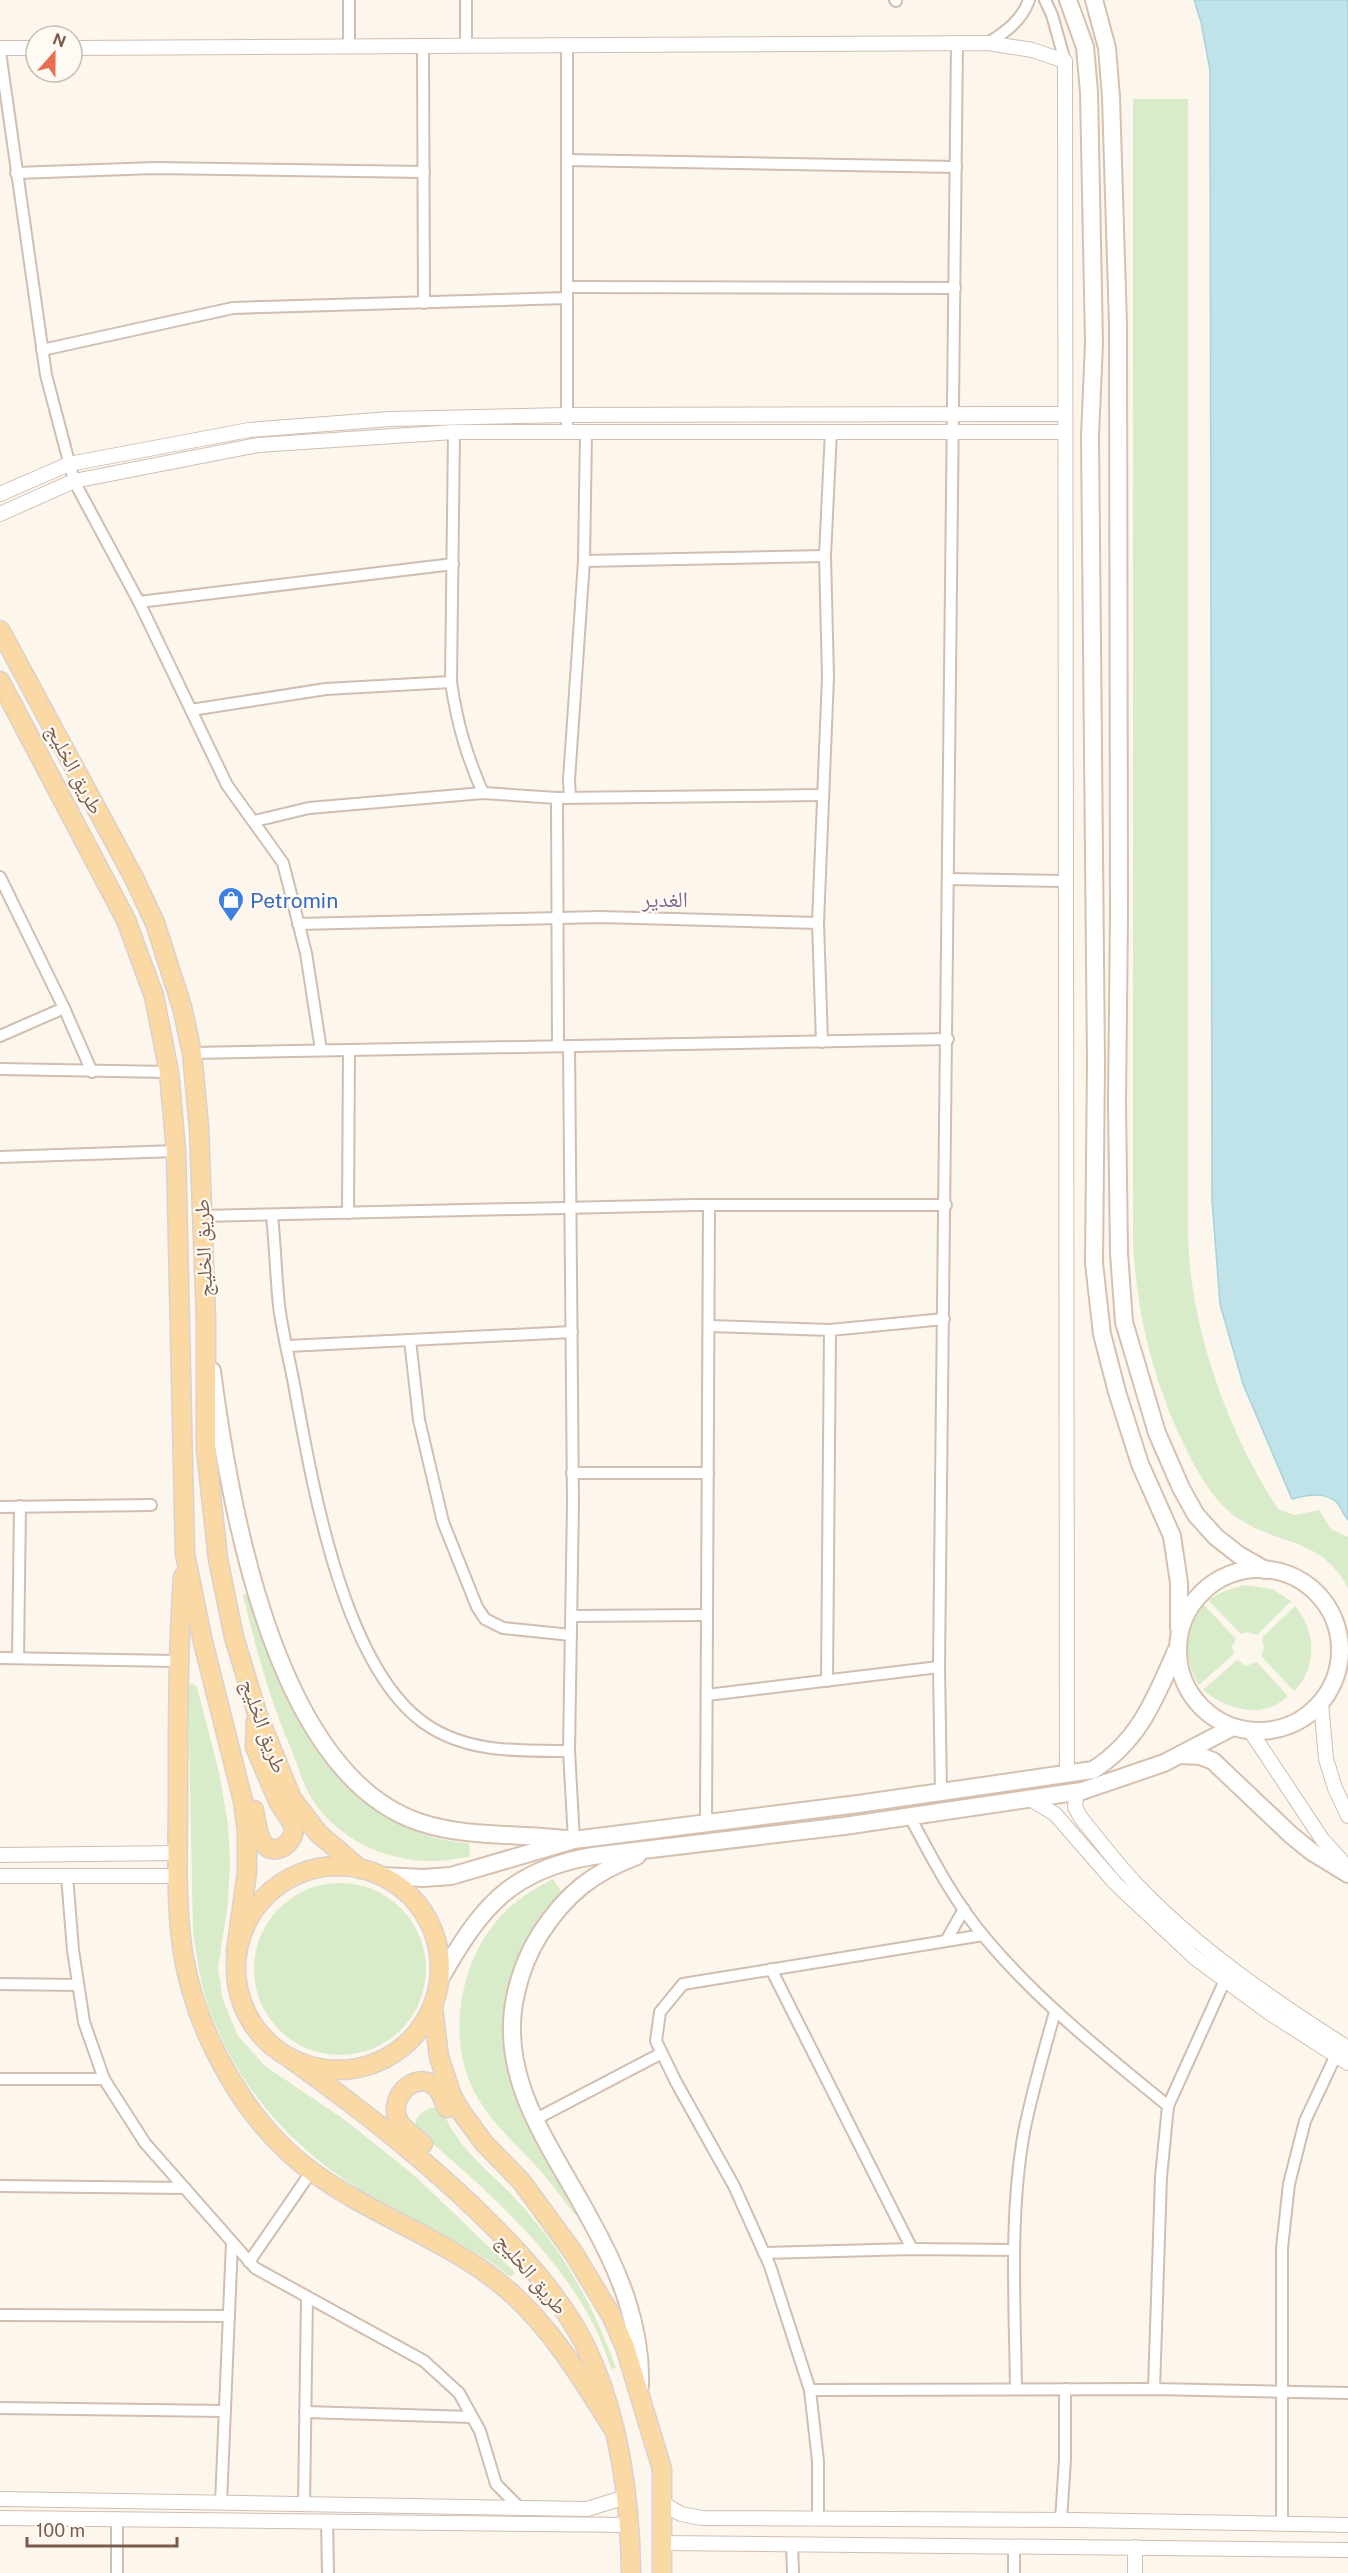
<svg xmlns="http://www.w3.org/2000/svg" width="1348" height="2573" font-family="'Public Sans','Noto Naskh Arabic',sans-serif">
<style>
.green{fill:#d8ecc9}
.water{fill:#bfe3e8;stroke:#a5d3da;stroke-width:1.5}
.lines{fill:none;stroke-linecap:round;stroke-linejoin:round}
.minor-casing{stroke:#d1beb0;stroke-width:14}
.tertiary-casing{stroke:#d1beb0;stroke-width:16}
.secondary-casing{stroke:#d6c0b0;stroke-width:20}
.primary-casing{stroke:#dad1cd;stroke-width:21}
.minor{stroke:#fff;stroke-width:10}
.tertiary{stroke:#fff;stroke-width:14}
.secondary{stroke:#fff;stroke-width:16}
.primary{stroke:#fbd9a5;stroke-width:18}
.labels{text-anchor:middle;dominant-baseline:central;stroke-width:4.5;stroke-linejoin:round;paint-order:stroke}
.street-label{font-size:21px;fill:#7a5c4d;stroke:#fffaf3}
.shop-label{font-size:21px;fill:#366cbe;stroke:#fffaf3;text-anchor:start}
.neighbourhood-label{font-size:22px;fill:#846695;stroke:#fffaf3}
</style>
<rect width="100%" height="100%" fill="#fdf6ec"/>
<g class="green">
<path d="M1133 99H1188V1231C1189 1325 1227 1431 1278 1509L1295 1515 1319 1510 1331 1529 1348 1537V1588C1321 1537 1280 1546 1239 1519 1217 1505 1201 1478 1189 1455 1155 1388 1136 1315 1133 1240Z"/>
<polygon points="1244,1585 1272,1589 1291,1601 1257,1635 1248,1632 1241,1634 1208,1600 1222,1592"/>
<path d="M249 1593C281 1673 305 1758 379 1811 404 1829 437 1842 469 1843L470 1857C458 1858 446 1861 434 1861 387 1862 337 1839 312 1799 302 1783 297 1762 289 1744 269 1696 255 1646 243 1595Z"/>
<path d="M1204 1605 1236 1639 1232 1646 1234 1654 1199 1685C1183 1659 1184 1628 1204 1605Z"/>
<path d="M1295 1606C1316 1631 1318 1667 1294 1691L1261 1656 1264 1648 1262 1638Z"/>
<path d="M1237 1660 1246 1666 1257 1662 1288 1696C1263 1720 1226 1710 1203 1690Z"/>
<path d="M192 1683 197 1687 219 1772 228 1825 230 1861 228 1903 218 1968 223 2000 238 2036 265 2066 345 2120 416 2177 513 2270 515 2274 510 2277C473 2246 427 2228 384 2204 306 2161 245 2101 212 2016 201 1989 197 1960 193 1931L188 1688Z"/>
<path d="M553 1879 562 1892C512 1935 493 2025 513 2087 527 2131 556 2173 579 2213L575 2215C562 2198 550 2181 535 2165 514 2142 491 2122 476 2095 447 2044 458 1968 495 1923 511 1903 531 1890 553 1879Z"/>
<circle cx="340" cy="1969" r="86"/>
<path d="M435 2107 442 2109C458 2153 501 2179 529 2214 568 2259 596 2312 616 2368L611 2369C584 2273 489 2191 415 2129 414 2116 424 2109 435 2107Z"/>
</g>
<path class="water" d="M1194 0H1348V1520C1344 1516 1342 1509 1338 1504 1327 1491 1307 1495 1292 1499L1243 1384 1220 1304 1212 1200 1210 70 1201 22Z"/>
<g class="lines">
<defs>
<g id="minor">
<polyline points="466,0 466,46"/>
<polyline points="895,0 896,1"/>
<polyline points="1045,0 1052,15 1065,61"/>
<path d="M988 43C1006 32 1022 20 1029 0"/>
<polyline points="349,46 349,0"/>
<polyline points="423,46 424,303"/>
<polyline points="0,52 46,375 74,481 139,602 227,785 283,863 306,953 321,1050"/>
<polyline points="567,160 956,167"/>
<polyline points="16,173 155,168 424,172"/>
<polyline points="567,287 955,288"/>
<polyline points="42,350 233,308 567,298"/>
<path d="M454 432 451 682C457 723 466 754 483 793"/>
<polyline points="567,432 567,45"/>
<polyline points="584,561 825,556"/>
<polyline points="139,602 453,564"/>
<polyline points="191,710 326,689 451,682"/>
<polyline points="570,797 569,780 584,561 586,433"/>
<polyline points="557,798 558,1046"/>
<polyline points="255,821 309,808 483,793 557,798 823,795"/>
<polyline points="0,877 64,1008 92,1072"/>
<polyline points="949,879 1065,881"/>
<polyline points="298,924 600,917 818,923"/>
<polyline points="0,1036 64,1008"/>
<polyline points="822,1042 818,923 828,677 825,556 831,431"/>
<polyline points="569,1046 573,1503 569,1751 574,1840"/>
<polyline points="192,1053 948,1039"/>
<polyline points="0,1069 169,1072"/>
<polyline points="0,1157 176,1151"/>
<polyline points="348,1213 349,1050"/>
<path d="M272 1215C275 1245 276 1276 279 1306 283 1336 291 1366 296 1395 313 1488 344 1666 424 1723 466 1753 519 1751 569 1751"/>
<polyline points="201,1216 695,1205 946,1205"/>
<polyline points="709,1326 830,1330 827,1681"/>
<polyline points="830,1330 944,1319"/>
<polyline points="410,1340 419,1420 443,1522 477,1607 485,1619 503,1628 571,1635"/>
<polyline points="288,1346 572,1332"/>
<polyline points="572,1473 708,1473"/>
<polyline points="0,1507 151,1505"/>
<polyline points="572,1616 707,1615"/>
<polyline points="0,1658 177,1661"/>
<polyline points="18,1658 20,1506"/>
<polyline points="707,1695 939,1667"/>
<polyline points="941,1793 939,1667 957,43"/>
<path d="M910 1817C933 1860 955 1903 987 1940 1040 2003 1105 2054 1168 2106"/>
<polyline points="706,1823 709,1205"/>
<polyline points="67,1876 73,1950 84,2022 104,2079 145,2143 255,2268 424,2361 459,2393 480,2431 496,2484 520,2508"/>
<polyline points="946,1941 964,1909"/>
<polyline points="771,1969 912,2249"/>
<polyline points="0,1984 78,1985"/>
<polyline points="0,2079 104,2079"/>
<polyline points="534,2120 662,2053"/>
<polyline points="0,2186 185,2188"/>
<polyline points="764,2253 912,2249 1014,2250"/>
<polyline points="249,2262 311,2172"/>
<polyline points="0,2315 229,2316"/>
<path d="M1016 2389C1015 2304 1009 2216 1024 2132 1032 2092 1044 2051 1055 2012"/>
<polyline points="1154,2389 1161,2177 1168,2106 1225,1980"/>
<polyline points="810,2390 1154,2389 1348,2393"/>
<polyline points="0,2408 225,2411"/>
<polyline points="305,2412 472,2417"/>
<polyline points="221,2503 232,2242"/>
<polyline points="304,2505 307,2297"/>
<polyline points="818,2518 818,2461 810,2390 770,2266 734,2186 676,2082 656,2041 660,2012 683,1984 983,1935"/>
<polyline points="1061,2520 1065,2459 1065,2389"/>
<polyline points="327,2521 328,2573"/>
<polyline points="1282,2524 1282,2248 1289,2184 1305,2121 1336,2055"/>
<polyline points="792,2544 793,2573"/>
<polyline points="117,2573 117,2518"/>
<polyline points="1014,2573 1014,2546"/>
</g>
<g id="tertiary">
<polyline points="0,48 36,48"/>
<polyline points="72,48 988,43 1032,50 1065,61 1067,1773"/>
<polyline points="0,494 69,464 249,430 390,419 567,415 1065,414"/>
<polyline points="0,514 74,481 258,445 454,432 1065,432"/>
<polyline points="1321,1703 1326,1759 1335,1788 1348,1816"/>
<polyline points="1251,1732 1322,1839 1348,1868"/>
<path d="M1077 1791 1075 1807 1081 1818C1099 1840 1117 1864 1137 1885 1199 1950 1273 2000 1348 2048"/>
<polyline points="1030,1799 1055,1814 1116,1884 1194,1957 1271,2014 1348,2063"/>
<polyline points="0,1855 179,1853"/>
<polyline points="0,1876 179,1876"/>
<polyline points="0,2499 587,2509 626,2497"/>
<polyline points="662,2503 681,2514 702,2518 1076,2520 1348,2525"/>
<polyline points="0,2518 630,2525"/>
<polyline points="662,2543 1348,2550"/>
<polyline points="1135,2573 1135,2547"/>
</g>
<g id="secondary">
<polyline points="1068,0 1085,47 1089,92 1094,343 1090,436 1096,1063 1094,1263 1102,1334 1117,1392 1140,1464 1172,1536 1179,1583 1179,1628"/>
<polyline points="1094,0 1107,48 1111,97 1118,325 1119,915 1117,1103 1119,1253 1124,1322 1157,1433 1181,1488 1196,1515 1216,1537 1239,1555 1265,1570"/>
<path d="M212 1371C229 1502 274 1773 419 1822 465 1838 518 1833 567 1839"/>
<circle cx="1259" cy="1650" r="81"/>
<polyline points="1180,1755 1200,1756 1213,1761 1291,1835 1312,1852 1348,1874"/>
<path d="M637 1856C592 1873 566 1894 540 1934 528 1953 521 1971 516 1993 496 2079 552 2147 590 2219 619 2271 642 2326 640 2386"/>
<path d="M382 1876 423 1878 451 1876 574 1840 858 1804 1093 1770C1139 1741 1155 1699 1176 1651"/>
<path d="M440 1979C480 1909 509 1870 593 1856L844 1826 1082 1791 1164 1763 1233 1727"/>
</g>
<g id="primary">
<polyline points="0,630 134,878 155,923 182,1007 192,1053 199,1127 206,1320 206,1449 218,1559 234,1637 257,1713 292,1799 318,1833 360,1869"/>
<polyline points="0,681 126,920 154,996 169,1072 176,1151 185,1554 203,1642 243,1801 247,1831 247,1872 236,1952"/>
<path d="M183 1577C178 1649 178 1720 178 1791 178 1845 175 1900 183 1953 196 2033 247 2126 314 2173 376 2218 452 2241 510 2292 554 2331 583 2381 614 2430"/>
<path d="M254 1810C256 1820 257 1835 263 1843 275 1859 296 1842 294 1826L278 1801 255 1747 256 1721"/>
<circle cx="338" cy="1968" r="102"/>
<polyline points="433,2008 439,2057 452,2096 462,2113 484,2143 521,2181 573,2252 611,2315 625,2347 662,2469 662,2573"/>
<path d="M292 2060C366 2113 434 2166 498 2231 531 2265 562 2301 584 2343 618 2412 630 2496 631 2573"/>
<path d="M423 2144C416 2138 404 2130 399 2122 385 2096 421 2065 439 2091 443 2096 444 2103 447 2108"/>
</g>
</defs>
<use href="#minor" class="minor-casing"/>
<use href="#tertiary" class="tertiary-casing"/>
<use href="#secondary" class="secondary-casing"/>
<use href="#primary" class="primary-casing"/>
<use href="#minor" class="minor"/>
<use href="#tertiary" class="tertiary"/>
<use href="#secondary" class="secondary"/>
<use href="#primary" class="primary"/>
</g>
<defs>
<symbol id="shop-pin" viewBox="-11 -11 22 30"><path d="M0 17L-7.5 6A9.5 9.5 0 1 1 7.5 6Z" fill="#3f7fe0" stroke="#fffaf3"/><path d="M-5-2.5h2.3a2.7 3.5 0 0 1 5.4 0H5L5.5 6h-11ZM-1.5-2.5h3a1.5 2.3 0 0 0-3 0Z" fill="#fff"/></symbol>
</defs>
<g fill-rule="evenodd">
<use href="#shop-pin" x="216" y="885" width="30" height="40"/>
</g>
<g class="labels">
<g class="street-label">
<text transform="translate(75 769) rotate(62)">طريق الخليج</text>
<text transform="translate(203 1248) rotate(-92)">طريق الخليج</text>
<text transform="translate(264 1726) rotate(70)">طريق الخليج</text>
<text transform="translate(532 2274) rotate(50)">طريق الخليج</text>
</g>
<g class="shop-label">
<text x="250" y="900">Petromin</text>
</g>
<g class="neighbourhood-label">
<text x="665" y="899">الغدير</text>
</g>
</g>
<g transform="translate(54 54) rotate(21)"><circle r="28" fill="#fffaf3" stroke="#cabbb1" stroke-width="1.5"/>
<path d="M0-4.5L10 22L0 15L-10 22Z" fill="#e76f51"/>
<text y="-9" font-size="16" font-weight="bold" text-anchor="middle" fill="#7a5c4d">N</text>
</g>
<path d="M27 2537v9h150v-9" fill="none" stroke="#7a5c4d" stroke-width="3"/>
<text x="36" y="2537" font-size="18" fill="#7a5c4d" stroke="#fffaf3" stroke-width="4.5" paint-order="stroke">100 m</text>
</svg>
